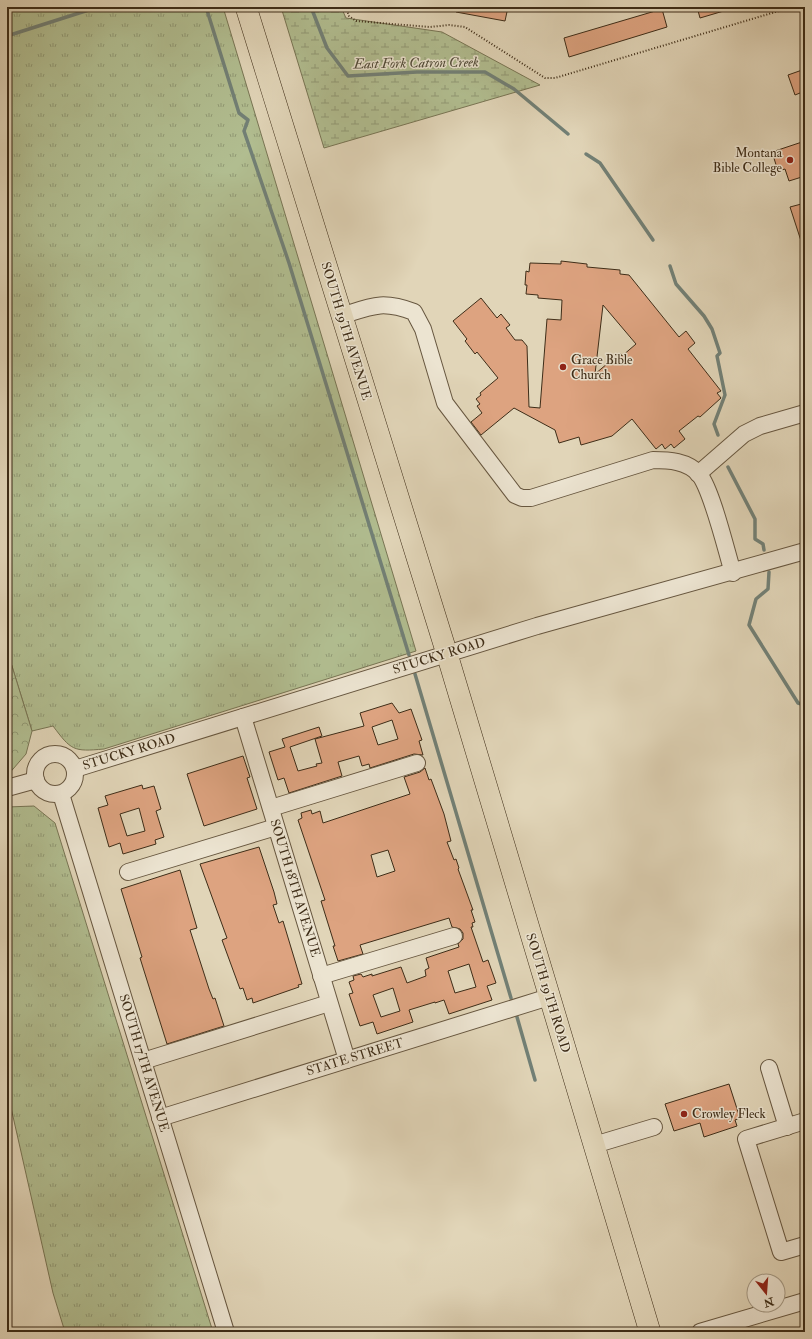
<svg xmlns="http://www.w3.org/2000/svg" width="812" height="1339" font-family="'IM FELL Double Pica',serif">
<style>
.grass{fill:url(#grass-tufts);stroke:#787554}
.wetland{fill:url(#wetland-marsh);stroke:#787554}
.park{fill:url(#park-crowns);stroke:#787554}
.lines{fill:none;stroke-linecap:round;stroke-linejoin:round}
.stream{stroke:#728076;stroke-width:3.5}
.building{fill:#dda380;stroke:#3e2d18;fill-rule:evenodd}
.minor-casing{stroke:#675740;stroke-width:18}
.major-casing{stroke:#3e2d18;stroke-width:22}
.path{stroke:#3e2d18;stroke-width:2;stroke-dasharray:1 2;stroke-linecap:butt}
.minor{stroke:#ece4d1;stroke-width:16}
.major{stroke:#e1d5b8;stroke-width:21}
.poi-dot{fill:#8f2418;stroke:#ece4d1;stroke-width:1.5}
.labels{text-anchor:middle;dominant-baseline:central;stroke-width:3;stroke-linejoin:round;paint-order:stroke}
.poi-label{font-size:13px;fill:#3e2d18;stroke:#ece4d1;text-anchor:start}
.street-label{font-size:13px;fill:#3e2d18;stroke:#ece4d1}
.water-label{font-size:14px;font-style:italic;fill:#4f4937;stroke:#ece4d1}
</style>
<defs>
<pattern id="grass-tufts" width="24" height="20" patternUnits="userSpaceOnUse"><rect width="24" height="20" fill="#b1bd90"/><path d="M3 7l-1-3M5 7V3M7 7l1-3M15 17l-1-3M17 17v-4M19 17l1-3" fill="none" stroke="#919a75"/></pattern>
<pattern id="wetland-marsh" width="20" height="14" patternUnits="userSpaceOnUse"><rect width="20" height="14" fill="#b1bd90"/><path d="M1 5h8M5 5V1M11 12h8M15 12V8" fill="none" stroke="#919a75"/></pattern>
<pattern id="park-crowns" width="20" height="18" patternUnits="userSpaceOnUse"><rect width="20" height="18" fill="#b1bd90"/><path d="M2 6a3 3 0 1 1 6 0M12 15a3 3 0 1 1 6 0" fill="none" stroke="#919a75"/></pattern>
</defs>
<rect width="100%" height="100%" fill="#e1d5b8"/>
<filter id="stains"><feTurbulence type="fractalNoise" baseFrequency=".005" numOctaves="4"/><feColorMatrix values="0 0 0 0 .2 0 0 0 0 .09 0 0 0 0 .02 0 0 0 .5 -.17"/></filter>
<radialGradient id="worn" r=".72"><stop offset=".6" stop-color="#630" stop-opacity="0"/><stop offset="1" stop-color="#630" stop-opacity=".3"/></radialGradient>
<g class="grass">
<path d="M7 7H223L416 651 104 749C73 752 71 750 53 726L32 731 7 650Z"/>
<polygon points="34,806 55,823 213,1332 65,1332 53,1293 7,1090 7,807"/>
</g>
<polygon class="wetland" points="281,7 341,7 346,18 442,32 540,85 324,148"/>
<polygon class="park" points="7,650 32,731 26,754 7,776"/>
<g class="lines">
<g class="stream">
<polyline points="206,7 239,113 248,120 244,131 289,263 409,655"/>
<polyline points="311,7 327,48 348,76 417,72 485,72 514,89 568,134"/>
<polyline points="7,36 98,7"/>
<polyline points="586,154 600,163 653,240"/>
<polyline points="670,266 676,284 704,316 712,329 720,353 717,356 725,395 714,424 718,435"/>
<polyline points="728,467 755,519 755,539 763,544 764,550"/>
<polyline points="769,572 768,589 756,599 749,625 798,703 805,705"/>
<polyline points="415,674 511,998"/>
<polyline points="517,1017 535,1080"/>
</g>
</g>
<g class="building">
<polygon points="457,7 508,7 505,21 456,12"/>
<polygon points="697,7 727,7 727,10 700,18"/>
<polygon points="662,9 667,27 569,57 564,38"/>
<polygon points="805,69 805,91 795,95 788,75"/>
<polygon points="805,141 805,176 789,181 785,169 778,171 772,152"/>
<polygon points="805,203 805,247 803,247 790,207"/>
<path d="M561 261 587 264V267L620 270V274L629 275 679 337 686 331 695 343 688 349 721 391 717 393 721 398 700 417 698 416 679 431 685 439 674 448 671 444 665 449 662 444 656 449 632 419 612 436 581 445 579 437 559 443 555 430 514 408 481 435 471 422 482 413 477 406 480 404 476 399 481 395 480 393 498 378 477 352 475 354 465 341 467 339 453 321 481 298 497 318 501 314 510 325 506 328 515 340H522L527 346 529 407 540 408 547 319 561 320 562 300 538 298V295L526 294 527 285H525L526 271 529 272 530 263 561 264ZM603 305 636 344 622 356 620 353 595 374Z"/>
<path d="M392 703 399 713 411 709 422 740 419 741 423 755 414 754 370 768 369 764 362 766 359 756 338 762 342 776 289 793 284 778 278 780 269 752 285 747 282 739 319 727 322 736 290 747 298 771 317 766 316 764 322 763 315 739 364 726 360 713ZM392 720 398 739 378 745 372 727Z"/>
<polygon points="243,756 250,777 247,778 257,809 204,826 187,774"/>
<path d="M425 768 429 780 431 779 444 814 451 841 447 842 454 860 456 859 459 868 458 869 473 910H471L475 922 472 923 473 927H471L483 962 488 960 496 983 487 986 492 1000 449 1014 444 1000 435 1003V1002L409 1010 413 1022 377 1034 373 1022 360 1026 349 994 353 993 349 982 354 980 353 976 361 974 363 977 372 974V976L401 967 407 983 426 976 425 970 429 968 426 958 459 947 458 944 463 939V933L460 929 452 927 449 918 360 945 363 954 338 961 333 946H335L321 901 325 900 298 820 302 818 301 813 311 810 312 814 320 811 323 823 410 794 404 777 420 772ZM388 850 395 871 377 877 371 855ZM469 964 476 987 455 993 448 971ZM393 988 400 1011 381 1017 373 995Z"/>
<path d="M142 785 143 789 154 786 161 809 156 811 164 837 155 840 156 844 123 854 120 843 109 847 98 808 108 805 105 796ZM139 808 145 831 127 836 120 814Z"/>
<polygon points="259,847 274,892 277,904 273,905 279,923 283,921 302,984 298,985 299,987 253,1003 252,998 247,1000 243,988 240,989 222,940 227,938 200,864"/>
<polygon points="180,870 197,928 190,930 209,989 213,999 215,998 224,1026 167,1044 140,958 142,957 121,889"/>
<polygon points="729,1084 740,1118 735,1120 737,1126 704,1137 700,1123 674,1131 665,1104"/>
</g>
<g class="lines">
<defs>
<g id="minor">
<path d="M341 316C372 306 382 300 414 312L423 329 445 403 515 495 522 498H531L653 460C669 460 687 461 699 474 712 490 726 550 733 573"/>
<polyline points="698,474 744,434 760,426 805,413"/>
<polyline points="243,717 347,1060"/>
<circle cx="55" cy="774" r="20"/>
<polyline points="75,769 537,626 805,551"/>
<polyline points="7,788 36,780"/>
<polyline points="61,794 226,1332"/>
<polyline points="271,808 417,763"/>
<polyline points="128,872 276,827"/>
<polyline points="321,976 454,936"/>
<polyline points="143,1061 329,1003"/>
<polyline points="769,1068 787,1127"/>
<polyline points="160,1118 549,997"/>
<polyline points="805,1121 746,1139 781,1252 805,1245"/>
<polyline points="594,1145 654,1127"/>
<polyline points="700,1332 805,1301"/>
</g>
<polyline id="major" points="246,7 447,654 650,1332"/>
</defs>
<use href="#minor" class="minor-casing"/>
<use href="#major" class="major-casing"/>
<polyline class="path" points="346,7 349,16 356,21 430,27 449,25 465,27 545,78 555,78 792,7"/>
<use href="#minor" class="minor"/>
<use href="#major" class="major"/>
</g>
<g class="poi-dot">
<circle cx="790" cy="160" r="4"/>
<circle cx="563" cy="367" r="4"/>
<circle cx="684" cy="1114" r="4"/>
</g>
<g class="labels">
<g class="poi-label">
<text x="782" y="153" text-anchor="end">Montana<tspan x="782" dy="15">Bible College</tspan></text>
<text x="571" y="360">Grace Bible<tspan x="571" dy="15">Church</tspan></text>
<text x="692" y="1114">Crowley Fleck</text>
</g>
<g class="street-label">
<text transform="translate(346 331) rotate(73)">SOUTH 19TH AVENUE</text>
<text transform="translate(439 656) rotate(-17)">STUCKY ROAD</text>
<text transform="translate(129 752) rotate(-17)">STUCKY ROAD</text>
<text transform="translate(295 888) rotate(73)">SOUTH 18TH AVENUE</text>
<text transform="translate(548 993) rotate(73)">SOUTH 19TH ROAD</text>
<text transform="translate(355 1057) rotate(-17)">STATE STREET</text>
<text transform="translate(144 1063) rotate(73)">SOUTH 17TH AVENUE</text>
</g>
<g class="water-label">
<text transform="translate(416 63) rotate(-1)">East Fork Catron Creek</text>
</g>
</g>
<rect width="812" height="1339" fill="none" stroke="#e1d5b8" stroke-width="24"/>
<rect x="8" y="8" width="796" height="1323" fill="none" stroke="#3e2d18" stroke-width="2"/>
<rect x="12" y="12" width="788" height="1315" fill="none" stroke="#3e2d18"/>
<g transform="translate(766 1293) rotate(163)"><circle r="19" fill="#ece4d1" stroke="#a69b87"/>
<path d="M0-3L7 15L0 10L-7 15Z" fill="#8f2418"/>
<text y="-6" font-size="11" font-weight="bold" text-anchor="middle" fill="#3e2d18">N</text>
</g>
<rect width="100%" height="100%" filter="url(#stains)"/>
<rect width="100%" height="100%" fill="url(#worn)"/>
</svg>
